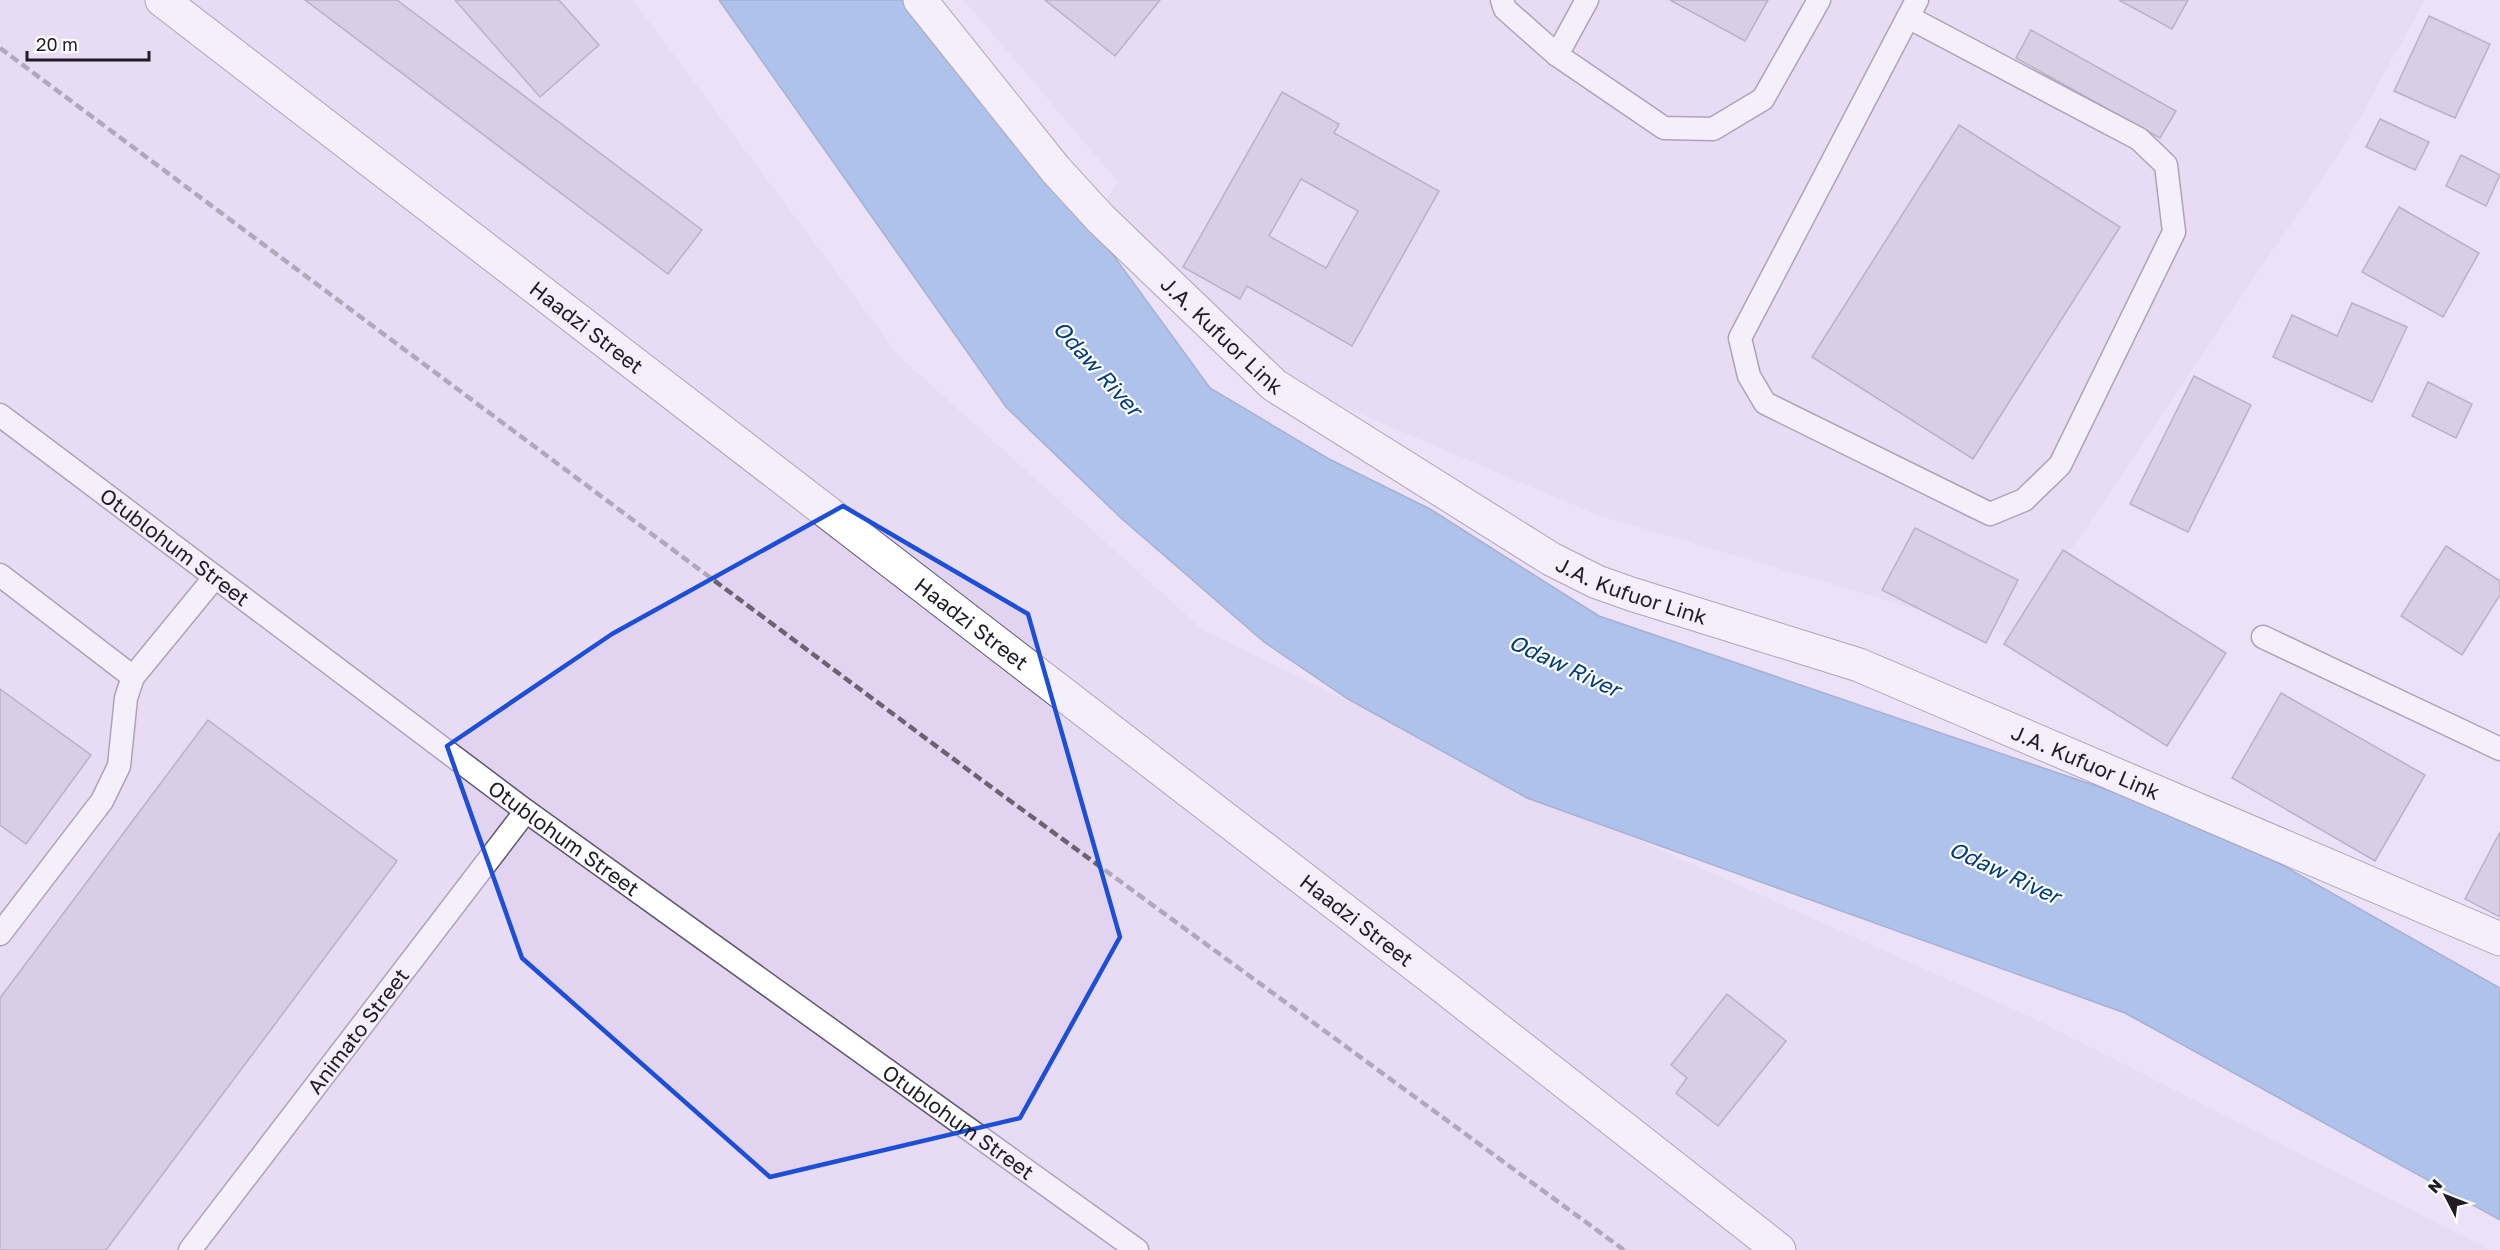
<svg xmlns="http://www.w3.org/2000/svg" width="2500" height="1250" font-family="'Golos Text',sans-serif">
<style>
.built{fill:#e2d4f1}
.water{fill:#649cdc;stroke:#5076a5;stroke-width:1.5}
.building{fill:#c0b5ca;stroke:#7f7589;stroke-width:1.5;fill-rule:evenodd}
.lines{fill:none;stroke-linecap:round;stroke-linejoin:round}
.lane-casing{stroke:#61586b;stroke-width:25}
.street-casing{stroke:#61586b;stroke-width:35}
.lane{stroke:#fff;stroke-width:22}
.street{stroke:#fff;stroke-width:33}
.rail{stroke:#6a6370;stroke-width:4.5;stroke-dasharray:9 4.5;stroke-linecap:butt}
.marked{fill:none;stroke:#1d4ed8;stroke-width:4.5;stroke-linejoin:round}
.labels{text-anchor:middle;dominant-baseline:central;stroke-width:4.5;stroke-linejoin:round;paint-order:stroke}
.street-label{font-size:21px;fill:#211d25;stroke:#fff}
.water-label{font-size:22px;font-style:italic;fill:#003e78;stroke:#fff}
</style>
<rect width="100%" height="100%" fill="#ece1f7"/>
<g class="built">
<polygon points="0,0 633,0 899,356 1203,630 1562,805 2031,1017 2490,1250 0,1250"/>
<polygon points="964,0 2425,0 2348,139 2012,637 1597,515 1274,377 1102,205 1118,182"/>
</g>
<polygon class="water" points="719,0 912,0 1076,204 1210,388 1329,459 1430,509 1599,616 2213,826 2500,988 2500,1220 2125,1013 1527,798 1348,699 1264,642 1122,519 1006,407"/>
<g class="building">
<polygon points="305,0 397,0 702,230 668,274"/>
<polygon points="455,0 559,0 599,45 540,97"/>
<polygon points="1045,0 1160,0 1115,56"/>
<polygon points="1670,0 1768,0 1745,41"/>
<polygon points="2119,0 2188,0 2172,29"/>
<polygon points="2429,16 2490,44 2455,118 2394,91"/>
<polygon points="2031,30 2176,111 2160,138 2016,58"/>
<path d="M1282 92 1339 124 1334 133 1439 191 1352 346 1247 286 1240 299 1183 267ZM1301 179 1358 211 1326 268 1269 236Z"/>
<polygon points="2380,119 2429,142 2415,170 2366,147"/>
<polygon points="1959,125 2120,227 1973,459 1812,357"/>
<polygon points="2461,155 2500,175 2486,206 2446,186"/>
<polygon points="2399,207 2479,253 2443,317 2362,272"/>
<polygon points="2352,303 2407,327 2372,402 2273,357 2292,315 2337,336"/>
<polygon points="2194,376 2251,405 2188,532 2130,504"/>
<polygon points="2428,382 2472,404 2456,438 2412,416"/>
<polygon points="1915,528 2018,580 1986,643 1882,590"/>
<polygon points="2446,546 2500,581 2500,595 2462,655 2401,616"/>
<polygon points="2063,550 2226,653 2167,746 2004,644"/>
<polygon points="0,689 91,755 26,844 0,825"/>
<polygon points="2281,693 2425,775 2375,861 2232,778"/>
<polygon points="208,720 397,861 106,1250 0,1250 0,998"/>
<polygon points="2500,832 2500,917 2465,899"/>
<polygon points="1727,994 1786,1041 1718,1126 1676,1093 1687,1078 1671,1065"/>
</g>
<g class="lines">
<defs>
<g id="lane">
<polyline points="1502,0 1505,9 1557,55 1664,128 1713,129 1763,99 1819,0"/>
<polyline points="1908,17 2139,139 2166,165 2174,232 2060,465 2024,500 1990,514 1765,403 1749,376 1740,338 1917,0"/>
<polyline points="1557,55 1587,0"/>
<path id="s1" d="M0 415 526 811 1137 1250"/>
<polyline points="0,575 133,677"/>
<polyline points="2263,637 2500,749"/>
<polyline points="0,934 102,801 119,766 126,698 133,677 215,577"/>
<path id="s2" d="M190 1250 526 811"/>
</g>
<g id="street">
<path id="s3" d="M162 0 1436 981 1779 1250"/>
<path id="s4" d="M920 0 1056 170 1101 219 1274 385 1551 559 1597 582 1631 594 1859 665 2500 939"/>
</g>
</defs>
<use href="#lane" class="lane-casing"/>
<use href="#street" class="street-casing"/>
<use href="#lane" class="lane"/>
<use href="#street" class="street"/>
<polyline class="rail" points="0,48 979,778 1624,1250"/>
</g>
<path d="M0 0H2500V1250H0ZM843 506 1028 614 1120 937 1020 1118 770 1177 522 958 447 746 612 634Z" fill="#ece1f7" fill-opacity=".55" fill-rule="evenodd"/>
<path class="marked" d="M843 506 1028 614 1120 937 1020 1118 770 1177 522 958 447 746 612 634Z"/>
<g class="labels">
<g class="street-label">
<text stroke="none"><textPath href="#s3" startOffset="536">Haadzi Street</textPath></text>
<text stroke="none"><textPath href="#s4" startOffset="452">J.A. Kufuor Link</textPath></text>
<text stroke="none"><textPath href="#s1" startOffset="219">Otublohum Street</textPath></text>
<text stroke="none"><textPath href="#s4" startOffset="938">J.A. Kufuor Link</textPath></text>
<text stroke="none"><textPath href="#s3" startOffset="1022">Haadzi Street</textPath></text>
<text stroke="none"><textPath href="#s4" startOffset="1424">J.A. Kufuor Link</textPath></text>
<text stroke="none"><textPath href="#s1" startOffset="705">Otublohum Street</textPath></text>
<text stroke="none"><textPath href="#s3" startOffset="1508">Haadzi Street</textPath></text>
<text stroke="none"><textPath href="#s2" startOffset="276">Animato Street</textPath></text>
<text stroke="none"><textPath href="#s1" startOffset="1191">Otublohum Street</textPath></text>
</g>
<g class="water-label">
<text transform="translate(1098 368) rotate(48)">Odaw River</text>
<text transform="translate(1565 665) rotate(25)">Odaw River</text>
<text transform="translate(2005 872) rotate(25)">Odaw River</text>
</g>
</g>
<g transform="translate(2446 1196) rotate(312)" stroke="#ffffff" stroke-width="4.5" paint-order="stroke">
<path d="M0-4.5L10 22L0 15L-10 22Z" fill="#211d25"/>
<text y="-9" font-size="16" font-weight="bold" text-anchor="middle" fill="#211d25">N</text>
</g>
<path d="M27 51v9h122v-9" fill="none" stroke="#211d25" stroke-width="3"/>
<text x="36" y="51" font-size="18" fill="#211d25" stroke="#ffffff" stroke-width="4.5" paint-order="stroke">20 m</text>
</svg>
